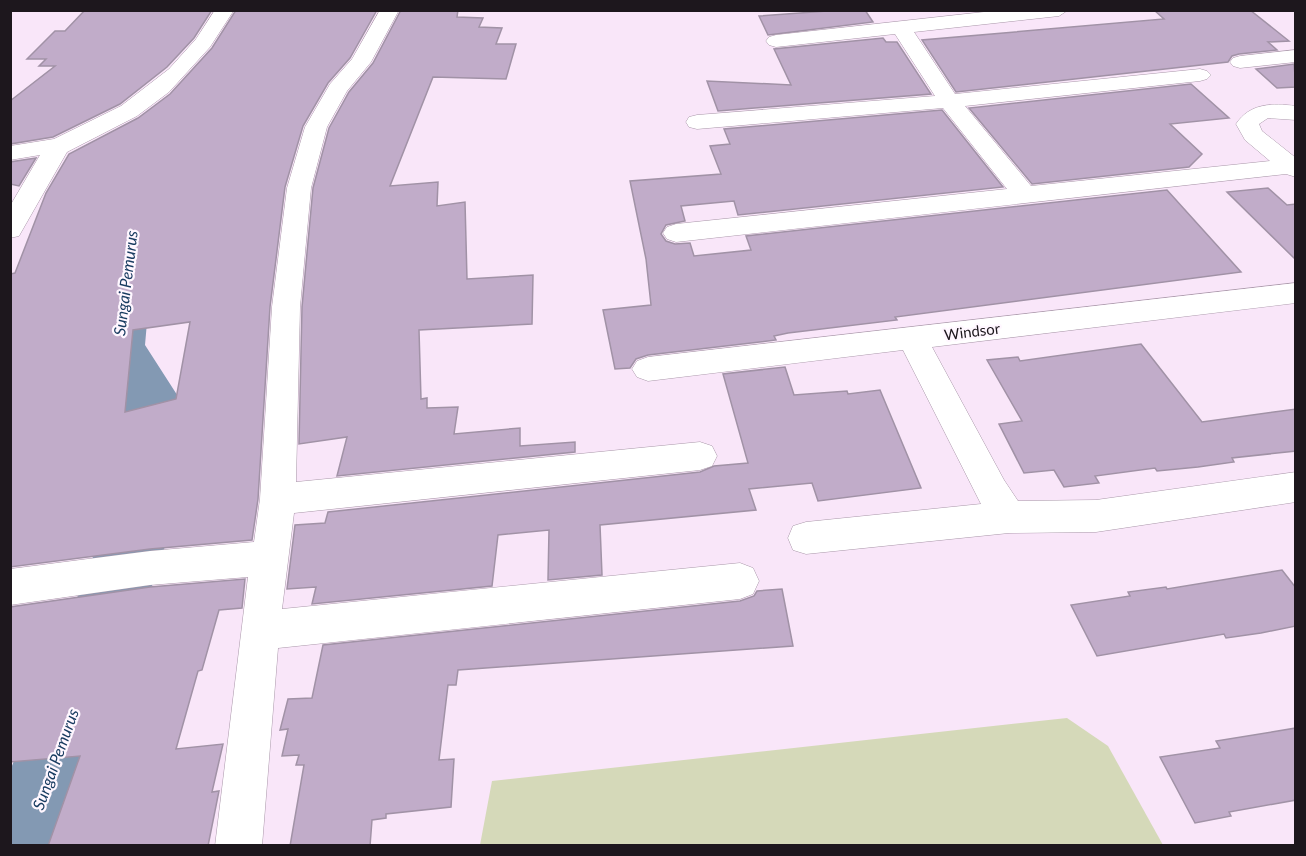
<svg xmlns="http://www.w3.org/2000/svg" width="1306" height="856" font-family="Lato,sans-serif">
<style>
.green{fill:#d5d9b9}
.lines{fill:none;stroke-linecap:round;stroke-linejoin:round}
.river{fill:#8399b3;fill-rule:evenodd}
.building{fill:#c1acc9;stroke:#a192a6;stroke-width:1.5;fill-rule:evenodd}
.street-casing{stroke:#a997a9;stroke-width:1}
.street{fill:#fff;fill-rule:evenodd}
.labels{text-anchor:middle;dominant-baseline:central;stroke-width:4.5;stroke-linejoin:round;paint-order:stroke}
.street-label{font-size:15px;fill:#1d171d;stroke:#fff7ff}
.water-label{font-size:16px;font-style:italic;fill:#183b60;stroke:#fff7ff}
</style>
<rect width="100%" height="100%" fill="#f9e6f9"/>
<polygon class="green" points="1067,718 1108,746 1163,845 480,845 492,781"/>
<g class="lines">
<polygon class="river" points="124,270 142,275 150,288 145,345 181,401 186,482 67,846 10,846 10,771 122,482 123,403 89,347 98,288 106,275"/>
</g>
<g class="building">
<polygon points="85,10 212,10 194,38 167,67 120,104 53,137 10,144 10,101 55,66 39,66 46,59 27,59 55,31 65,31"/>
<path d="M236 10H377L350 58 328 83 303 126 285 187 270 307 258 499 252 540 150 549 10 567V274L15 273 46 193 69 154 138 118 170 94 212 48ZM190 322 176 399 125 412 133 330Z"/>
<polygon points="401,10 458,10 457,17 483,18 479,27 502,28 496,44 516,44 506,79 433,77 390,186 438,182 437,206 465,202 467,279 533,275 532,324 419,330 421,399 427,398 427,408 458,407 454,434 520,428 520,446 575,442 575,452 337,476 347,437 299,444 302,307 313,188 329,128 349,92 373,63"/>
<polygon points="841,10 865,10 873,22 768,35 759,16"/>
<polygon points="1154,10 1250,10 1289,41 1268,42 1277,50 1239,54 1232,56 1228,62 956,92 922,40 1164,19"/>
<polygon points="883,38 886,42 897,42 931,94 718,111 707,81 791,85 774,49"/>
<polygon points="1294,64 1296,87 1277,88 1256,69"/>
<polygon points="1191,84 1229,118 1170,124 1202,154 1189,167 1032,184 969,108"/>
<polygon points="942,110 1003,187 738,215 734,201 681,206 685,221 666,225 661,234 666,241 675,244 690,243 694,256 751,250 746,236 1167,190 1241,272 895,317 897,320 788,333 774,336 776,340 648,355 636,359 630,368 615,369 603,310 651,305 646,259 630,181 721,174 710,146 730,144 724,129"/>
<polygon points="36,158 19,186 10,184 10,162"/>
<polygon points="1268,188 1287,205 1296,204 1296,260 1227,192"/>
<polygon points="1141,344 1202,422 1296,409 1296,451 1232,458 1234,462 1198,467 1157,471 1155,468 1095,476 1099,483 1064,487 1054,470 1024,473 999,424 1022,421 987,360 1018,357 1020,361"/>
<polygon points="785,367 794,395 847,391 848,394 880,390 921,488 818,501 812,483 749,489 756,510 600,525 602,575 548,580 549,530 498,535 492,586 312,604 316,587 287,589 295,525 325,523 328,512 700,472 714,466 748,463 723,374"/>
<polygon points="1282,570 1296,588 1296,626 1261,633 1226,638 1224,634 1097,656 1071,605 1130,596 1128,592 1166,587 1167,589"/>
<polygon points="245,579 242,608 219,610 202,670 198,671 176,749 223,744 212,792 219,791 208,846 48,846 80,756 10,762 10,607 150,587"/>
<polygon points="782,589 793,646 458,670 456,685 448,685 439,760 454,759 451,807 386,814 386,818 372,820 370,846 290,846 304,765 296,765 299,755 282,756 288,729 280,730 288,699 312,698 323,645 740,601 754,596 757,591"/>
<polygon points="1296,728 1296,800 1229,812 1231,816 1195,823 1160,757 1220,748 1216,741"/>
</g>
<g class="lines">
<defs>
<g id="street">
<polygon points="215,10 234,10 210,47 169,92 137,116 67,152 19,236 10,238 10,206 40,155 10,160 10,146 54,139 121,106 169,69 196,39"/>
<polygon points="380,10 399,10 371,62 347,91 327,127 311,188 300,307 296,482 700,442 712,446 717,456 712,466 700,470 294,513 282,609 740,563 753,568 759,581 753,594 740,599 278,648 262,846 215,846 248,577 150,585 10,605 10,569 150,551 254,542 260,499 272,307 287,188 305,127 330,84 352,59"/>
<path d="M1002 10H1068L1059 16 914 32 955 94 1200 69 1207 71 1211 75 1207 79 1200 81 965 106 1031 186 1270 161 1245 140 1236 124C1250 103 1272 103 1296 106V120L1268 118 1259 124 1262 131 1296 158V177L1286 174 676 242 667 239 663 233 667 227 676 224 1007 189 943 108 697 129 689 127 686 122 689 117 697 115 935 96 895 34 776 47 769 45 766 41 769 37 776 35Z"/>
<polygon points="1296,50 1296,62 1240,68 1233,66 1230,62 1233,58 1240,56"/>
<polygon points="1296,283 1296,303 932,347 1004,480 1018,501 1096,500 1296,472 1296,502 1096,532 1009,533 806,554 793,550 788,538 793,526 806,522 981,504 903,350 648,381 637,377 632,369 637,361 648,357"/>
</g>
</defs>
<use href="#street" class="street-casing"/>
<use href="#street" class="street"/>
</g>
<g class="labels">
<g class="street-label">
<text transform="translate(972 331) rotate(-7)">Windsor</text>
</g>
<g class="water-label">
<text transform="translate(125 283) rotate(-83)">Sungai Pemurus</text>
<text transform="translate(55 759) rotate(-70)">Sungai Pemurus</text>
</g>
</g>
<rect width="1306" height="856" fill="none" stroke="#1d171d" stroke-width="24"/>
</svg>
